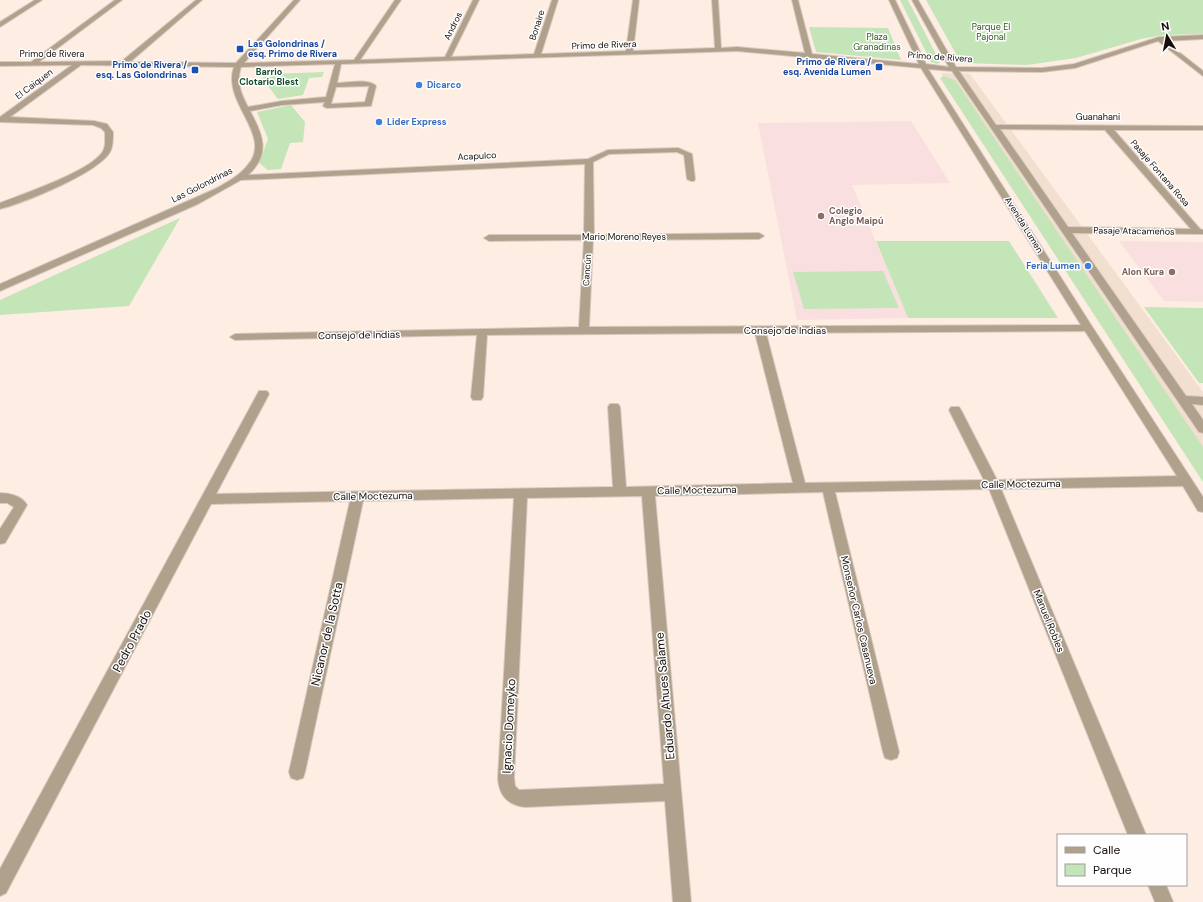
<svg xmlns="http://www.w3.org/2000/svg" width="1203" height="902" font-family="'DM Sans',sans-serif">
<style>
.commercial{fill:#f2dfcf}
.education{fill:#fadfe0}
.green{fill:#c4e5b8}
.lines{fill:none;stroke-linecap:round;stroke-linejoin:round}
.minor-casing{stroke:#d9c9c0;stroke-width:2}
.minor{fill:#afa18c;fill-rule:evenodd}
.transit-dot{fill:#1a4fb4;stroke:#fefefe;stroke-width:1.5}
.shop-dot{fill:#3f7fe0;stroke:#fefefe;stroke-width:1.5}
.education-dot{fill:#8d6e63;stroke:#fefefe;stroke-width:1.5}
.labels{text-anchor:middle;dominant-baseline:central;stroke-width:3;stroke-linejoin:round;paint-order:stroke}
.far-street-label{font-size:9px;fill:#150e0a;stroke:#fefefe}
.far-park-label{font-size:9px;fill:#2d591a;stroke:#fefefe}
.far-transit-label{font-size:9px;font-weight:bold;fill:#164399;stroke:#fefefe;text-anchor:end}
.far-neighbourhood-label{font-size:9px;font-weight:bold;fill:#134c2c;stroke:#fefefe}
.far-shop-label{font-size:9px;font-weight:bold;fill:#366cbe;stroke:#fefefe;text-anchor:start}
.far-education-label{font-size:9px;font-weight:bold;fill:#785e54;stroke:#fefefe;text-anchor:start}
.street-label{font-size:10px;fill:#150e0a;stroke:#fefefe}
.near-street-label{font-size:12px;fill:#150e0a;stroke:#fefefe}
</style>
<rect width="100%" height="100%" fill="#feede3"/>
<polygon class="commercial" points="941,73 970,74 1203,392 1203,480"/>
<g class="education">
<polygon points="911,121 950,183 852,185 908,318 797,320 758,123"/>
<polygon points="1119,241 1203,242 1203,302 1164,301"/>
</g>
<g class="green">
<polygon points="900,0 908,0 940,62 937,64 931,62"/>
<polygon points="926,0 1203,0 1203,34 1163,35 1141,39 1076,58 1027,65 961,63"/>
<polygon points="809,27 888,28 901,60 816,52"/>
<polygon points="324,72 322,77 309,78 303,95 278,99 262,78 270,74"/>
<polygon points="943,76 955,80 1203,447 1203,482 940,78"/>
<polygon points="291,105 305,122 303,142 290,143 281,169 268,170 259,163 268,139 257,112"/>
<polygon points="180,218 129,306 0,315 0,300"/>
<polygon points="876,241 1009,241 1058,318 908,318"/>
<polygon points="883,271 899,308 804,309 793,272"/>
<polygon points="1144,307 1203,308 1203,383 1199,383"/>
</g>
<g class="lines">
<defs>
<g id="minor">
<polygon points="35,0 42,0 0,27 0,22"/>
<path d="M115 0H122L39 62 122 61 196 0H202L130 62 236 63 294 0H300L244 63 354 60 395 0H401L360 60 445 57 473 0H479L451 57 534 54 552 0H558L541 54 626 51 633 0H639L633 51 715 48 712 0H718L721 48 737 47 805 53 792 0H798L812 54 919 64 889 0H895L926 64 949 67 912 0H918L956 67 1042 68 1074 64 1159 37 1203 35V39L1165 41 1203 71V76L1158 41 1075 68 1042 72 959 71 996 125 1203 126V130H1114L1200 229 1203 230V234L1072 233 1186 396 1203 397V405L1192 404 1203 420V433L1199 432 952 71 928 69 1093 328 1203 497V512L1198 511 1183 486 1001 489 1146 835H1128L989 489 835 492 899 752 897 758 891 760 885 758 883 752 823 492 655 496 691 902H673L665 801 525 807C508 805 499 796 498 778L514 498 363 501 305 772 303 778 297 780 291 778 289 772 350 501 211 504 6 893 0 896V869L259 391H267L269 394 216 494 613 487 608 407 610 404H618L620 407 626 487 793 483 755 333 487 335 483 397 481 400H473L471 397 477 335 235 340 230 337 235 334 579 327 584 240 489 241 484 238 489 235H584L585 164 241 180 198 204 0 291V284L215 189C226 183 239 176 247 166 275 136 221 103 234 67L81 65 10 117 94 121 107 124 113 132C113 138 113 145 111 150 102 172 23 203 0 209V203C23 194 92 171 103 151 106 146 105 138 105 132L101 128 93 125 0 122V117L72 65 0 66V62H31ZM737 51 921 68 1081 325 589 327 593 240 759 239 764 236 759 233 594 235 593 162 609 154 677 152 684 155 687 179 691 181H694L695 179 692 154 678 148 608 150 588 159 248 175C271 154 263 135 250 111L282 105 325 102 323 106 327 108 371 106 376 86C368 78 348 83 337 83L341 64ZM335 64 326 97 282 101 248 107C241 94 236 82 241 67ZM336 87 369 86V87L365 102 331 104ZM1000 129 1105 130 1191 229 1068 227ZM1085 331 1177 476 997 480 961 410 959 407H951L949 410 984 480 805 483 766 333ZM642 496 664 784 519 790 515 786 514 778 527 498Z"/>
<path d="M0 493C10 493 22 496 27 505L5 543 0 544V529L14 507 7 503H0Z"/>
<polygon points="1148,885 1166,885 1173,902 1155,902"/>
</g>
</defs>
<use href="#minor" class="minor-casing"/>
<use href="#minor" class="minor"/>
</g>
<g class="transit-dot">
<rect x="236" y="45" width="8" height="8" rx="2"/>
<rect x="875" y="63" width="8" height="8" rx="2"/>
<rect x="191" y="66" width="8" height="8" rx="2"/>
</g>
<g class="shop-dot">
<circle cx="419" cy="85" r="4"/>
<circle cx="379" cy="122" r="4"/>
<circle cx="1088" cy="266" r="4"/>
</g>
<g class="education-dot">
<circle cx="821" cy="216" r="4"/>
<circle cx="1172" cy="272" r="4"/>
</g>
<g class="labels">
<g class="far-street-label">
<text transform="translate(537 25) rotate(-72)">Bonaire</text>
<text transform="translate(453 26) rotate(-64)">Andros</text>
<text transform="translate(604 45) rotate(-2)">Primo de Rivera</text>
<text x="52" y="54">Primo de Rivera</text>
<text transform="translate(940 57) rotate(4)">Primo de Rivera</text>
<text transform="translate(34 84) rotate(-37)">El Caiquen</text>
<text x="1098" y="117">Guanahani</text>
<text transform="translate(477 156) rotate(-3)">Acapulco</text>
<text transform="translate(1160 173) rotate(49)">Pasaje Fontana Rosa</text>
<text transform="translate(202 185) rotate(-27)">Las Golondrinas</text>
<text transform="translate(1024 225) rotate(58)">Avenida Lumen</text>
<text transform="translate(1134 231) rotate(1)">Pasaje Atacameños</text>
<text x="624" y="237">Mario Moreno Reyes</text>
<text transform="translate(587 270) rotate(-86)">Cancún</text>
</g>
<g class="far-park-label">
<text x="991" y="27">Parque El<tspan x="991" dy="10">Pajonal</tspan></text>
<text x="877" y="37">Plaza<tspan x="877" dy="10">Granadinas</tspan></text>
</g>
<g class="far-transit-label">
<text x="248" y="44" text-anchor="start">Las Golondrinas /<tspan x="248" dy="10">esq. Primo de Rivera</tspan></text>
<text x="871" y="62">Primo de Rivera /<tspan x="871" dy="10">esq. Avenida Lumen</tspan></text>
<text x="187" y="65">Primo de Rivera /<tspan x="187" dy="10">esq. Las Golondrinas</tspan></text>
</g>
<g class="far-neighbourhood-label">
<text x="269" y="72">Barrio<tspan x="269" dy="10">Clotario Blest</tspan></text>
</g>
<g class="far-shop-label">
<text x="427" y="85">Dicarco</text>
<text x="387" y="122">Lider Express</text>
<text x="1080" y="266" text-anchor="end">Feria Lumen</text>
</g>
<g class="far-education-label">
<text x="829" y="211">Colegio<tspan x="829" dy="10">Anglo Maipú</tspan></text>
<text x="1164" y="272" text-anchor="end">Alon Kura</text>
</g>
<g class="street-label">
<text x="785" y="330">Consejo de Indias</text>
<text transform="translate(359 335) rotate(-1)">Consejo de Indias</text>
<text transform="translate(1021 484) rotate(-1)">Calle Moctezuma</text>
<text transform="translate(697 490) rotate(-1)">Calle Moctezuma</text>
<text transform="translate(373 496) rotate(-1)">Calle Moctezuma</text>
<text transform="translate(859 620) rotate(77)">Monseñor Carlos Casanueva</text>
<text transform="translate(1049 621) rotate(68)">Manuel Robles</text>
</g>
<g class="near-street-label">
<text transform="translate(327 634) rotate(-77)">Nicanor de la Sotta</text>
<text transform="translate(132 641) rotate(-62)">Pedro Prado</text>
<text transform="translate(665 696) rotate(-95)">Eduardo Ahues Salame</text>
<text transform="translate(509 726) rotate(-87)">Ignacio Domeyko</text>
</g>
</g>
<rect x="1057" y="834" width="130" height="52" fill="#fefefe" stroke="#a19e9c"/>
<rect x="1065" y="847" width="20" height="6" fill="#afa18c" stroke="#a19e9c"/>
<text x="1093" y="854" font-size="12" fill="#150e0a">Calle</text>
<rect x="1065" y="864" width="20" height="12" fill="#c4e5b8" stroke="#a19e9c"/>
<text x="1093" y="874" font-size="12" fill="#150e0a">Parque</text>
<g transform="translate(1167 36) rotate(350)" stroke="#fefefe" stroke-width="3" paint-order="stroke">
<path d="M0-3L7 15L0 10L-7 15Z" fill="#150e0a"/>
<text y="-6" font-size="11" font-weight="bold" text-anchor="middle" fill="#150e0a">N</text>
</g>
</svg>
